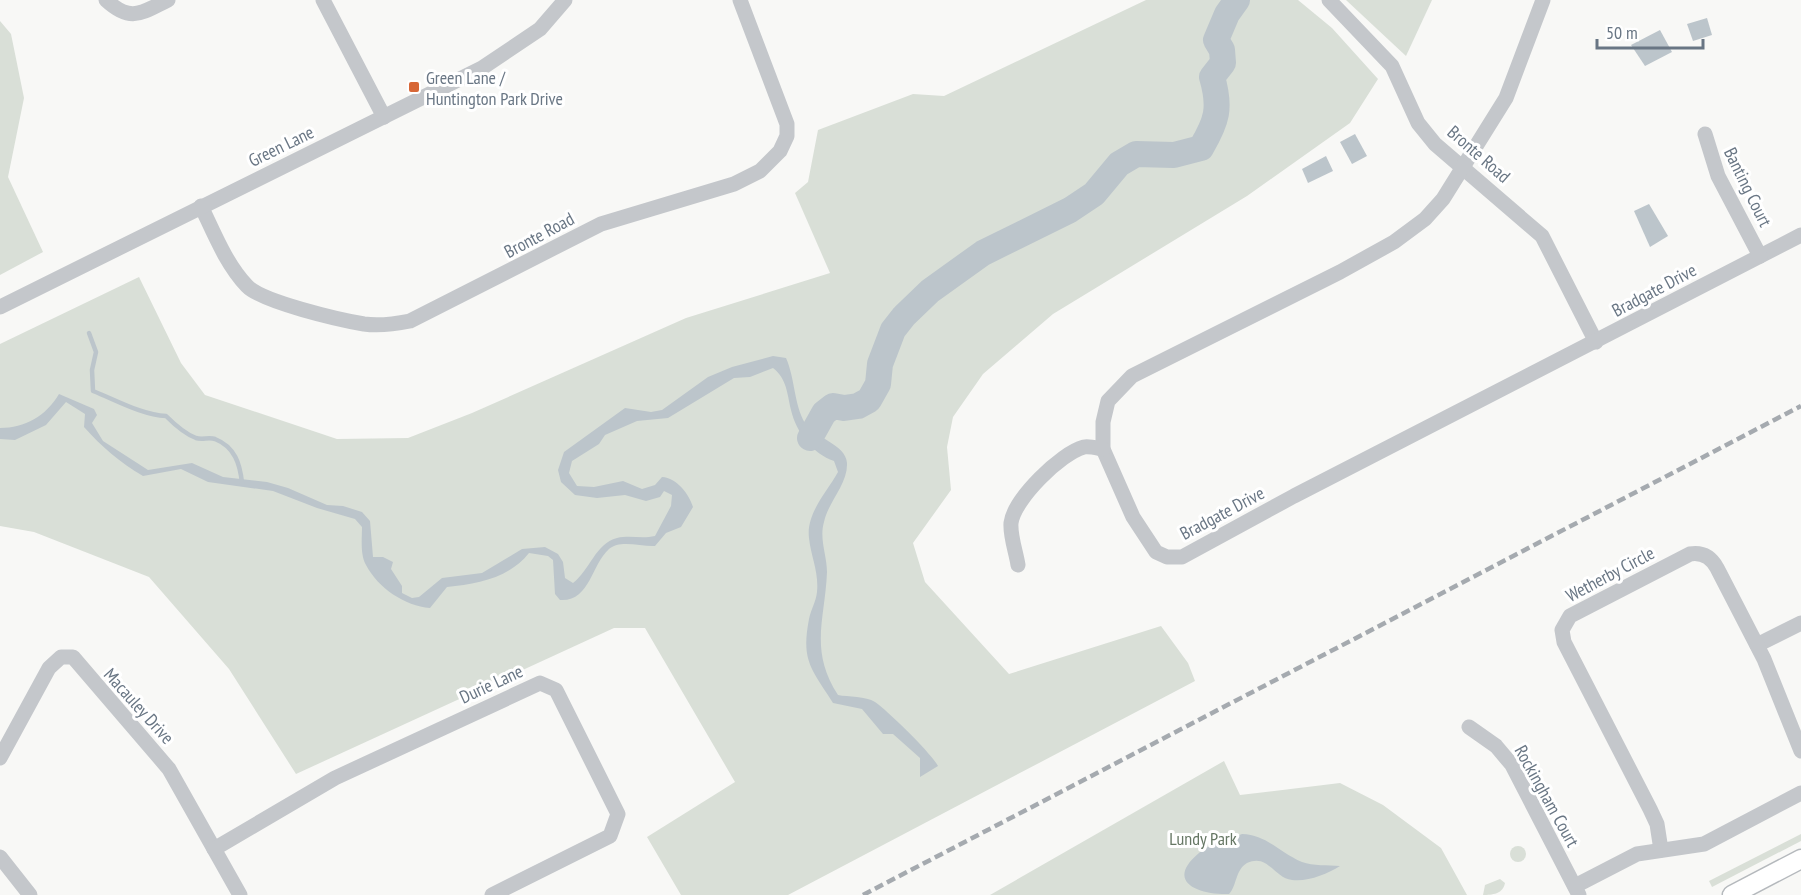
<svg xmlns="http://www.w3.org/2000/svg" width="1801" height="895" font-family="'PT Sans Narrow',sans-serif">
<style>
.green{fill:#d9dfd7}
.water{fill:#bcc5cb}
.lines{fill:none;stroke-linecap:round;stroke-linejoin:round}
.stream{stroke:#bcc5cb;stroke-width:4.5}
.river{stroke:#bcc5cb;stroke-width:26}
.major-casing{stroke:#b5b9bd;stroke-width:21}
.minor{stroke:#c4c7cb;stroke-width:15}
.major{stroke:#fff;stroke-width:18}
.rail{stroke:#a5aaaf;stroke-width:4.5;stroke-dasharray:9 4.5;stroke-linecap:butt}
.poi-dot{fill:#d76737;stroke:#fff;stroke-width:2}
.labels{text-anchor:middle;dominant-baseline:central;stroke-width:6;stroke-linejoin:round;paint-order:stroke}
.poi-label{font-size:18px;fill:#697684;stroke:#fff;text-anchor:start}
.street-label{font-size:18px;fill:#697684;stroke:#fff}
.park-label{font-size:18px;fill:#667764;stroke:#fff}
</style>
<rect width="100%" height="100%" fill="#f8f8f6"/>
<g class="green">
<polygon points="1146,0 1298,0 1332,28 1378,79 1350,123 1247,196 1053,314 983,374 953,417 947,447 951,490 913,543 925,582 1009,674 1161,626 1188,663 1195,681 788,895 681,895 647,837 735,782 645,628 614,628 296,774 229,669 149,577 34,532 0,526 0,344 139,277 181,363 205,395 337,439 408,438 472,413 686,318 830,273 795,193 808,182 818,130 913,94 944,96"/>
<polygon points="1346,0 1432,0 1406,56"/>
<polygon points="0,21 11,34 24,98 8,177 43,252 0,275"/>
<polygon points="1224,761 1240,795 1340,783 1383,805 1441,848 1467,895 990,895"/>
<polygon points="1801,834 1801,841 1712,887 1709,881"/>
<circle cx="1518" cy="854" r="8"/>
<path d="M1500 879 1505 883C1503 894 1492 895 1483 895L1485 885Z"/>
</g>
<g class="water">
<polygon points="1707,18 1712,35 1693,41 1687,24"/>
<polygon points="1660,30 1672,52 1645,66 1631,45"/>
<polygon points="1355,134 1367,156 1352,164 1340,142"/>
<polygon points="1326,156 1333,171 1308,183 1302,169"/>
<polygon points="1649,204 1668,236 1650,247 1634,211"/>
<path d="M773 356 786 358C795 378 794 405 805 423 814 438 846 444 847 463 848 484 828 502 824 522 819 539 827 555 827 572 825 620 809 650 838 695 848 697 866 696 875 702 887 710 932 754 938 766L920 777V758L893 734H883L862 709 833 703C811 668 801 661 809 619 811 609 816 602 817 592 819 572 811 557 809 538 806 513 827 492 838 472L834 461C813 454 796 432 791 410 787 393 787 379 773 368L750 377 734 378 668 418 637 421 605 435 599 444 572 461 569 473 577 486 594 487 623 481 642 489 655 485 662 477C677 478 689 494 693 507L681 527 666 533 655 546C642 547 620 539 609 549 591 565 590 602 560 600L555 594 553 560 548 556 529 553C509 578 478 584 447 587L430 608C405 606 378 588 366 565 360 554 362 539 362 527L355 519 317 508 273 491 208 482 181 469 143 476C119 462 102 447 84 427L85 414 66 402 46 425 15 440 0 439V428C25 428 46 416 59 394L94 409 97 415 92 423 103 441 148 470 192 463 223 477 267 482 288 488 327 505 343 506 362 512 370 521 373 557H383L393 562 391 569 402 586V593L412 598 419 597 442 578 482 573 522 549 545 547 558 554 563 562 565 578 573 583C590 570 595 544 617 538 630 535 642 539 655 536L671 506 672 495 664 491 660 497 646 501 625 495 597 498 575 495 561 482 558 470 564 452 625 408 651 412 662 410 708 377 732 367Z"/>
<path d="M1242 834C1267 835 1279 852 1302 862 1313 866 1328 865 1340 866 1327 874 1308 882 1292 880 1274 878 1268 853 1247 863 1235 870 1237 886 1229 894 1199 895 1164 882 1199 853 1209 844 1228 840 1242 834Z"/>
</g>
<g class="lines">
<path class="stream" d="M89 333 96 352 92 370 93 391C116 400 142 415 166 416 174 424 185 434 196 438 202 440 209 437 215 439 235 447 240 464 242 483"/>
<path class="river" d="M810 438 824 413 833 406 844 408 858 406 869 400 878 384 880 364 893 330 904 316 930 291 983 253 1070 210 1094 194 1119 164 1136 154 1174 155 1201 148C1217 121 1221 108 1212 77L1223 63 1222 50 1216 40 1227 14 1237 0"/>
<defs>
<polyline id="major" points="1732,895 1801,859"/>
</defs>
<use href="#major" class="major-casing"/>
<g class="minor">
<path d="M106 0C131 23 141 13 168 0"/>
<polyline points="323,0 384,117"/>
<polyline points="1329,0 1392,66 1418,123 1435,144 1542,236 1596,342"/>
<polyline points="1543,0 1506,98 1443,199 1425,219 1394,242 1340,272 1132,376 1108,401 1103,422 1103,449 1133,517 1156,552 1167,557 1182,557 1294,496 1801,235"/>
<polyline points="1705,134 1718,176 1760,256"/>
<path d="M201 206C214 233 226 264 247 286 262 302 340 320 364 324 379 326 395 324 410 321L601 224 734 184 760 171 780 151 787 136V124L740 0"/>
<polyline points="0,307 482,68 540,29 565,0"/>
<path d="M1018 565C1016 552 1010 536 1011 523 1014 499 1061 453 1084 447 1089 446 1097 448 1103 449"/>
<polyline points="1757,645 1801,623"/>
<polyline points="1469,727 1496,746 1512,765 1579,895"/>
<polyline points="0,758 49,668 61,657 73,657 169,769 240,895"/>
<polyline points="214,849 335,778 540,683 556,690 618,814 610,836 492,895"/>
<path d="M1661 850 1657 824 1650 809 1564 642 1562 630 1570 616 1690 554C1702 552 1711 557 1717 568L1764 659 1801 751"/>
<polyline points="0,857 30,895"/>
<polyline points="1575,886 1637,854 1704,844 1801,793"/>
</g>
<use href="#major" class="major"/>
<polyline class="rail" points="863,895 1801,406"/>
</g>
<rect class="poi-dot" x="408" y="81" width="12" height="12" rx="3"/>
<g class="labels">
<g class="poi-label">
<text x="426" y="77">Green Lane /<tspan x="426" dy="21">Huntington Park Drive</tspan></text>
</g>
<g class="street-label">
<text transform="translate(281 146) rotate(-26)">Green Lane</text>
<text transform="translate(1479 154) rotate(41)">Bronte Road</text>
<text transform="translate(1748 187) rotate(64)">Banting Court</text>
<text transform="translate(539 235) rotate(-28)">Bronte Road</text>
<text transform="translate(1654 290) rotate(-28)">Bradgate Drive</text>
<text transform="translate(1222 513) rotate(-28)">Bradgate Drive</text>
<text transform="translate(1610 574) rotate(-28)">Wetherby Circle</text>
<text transform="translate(491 684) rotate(-25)">Durie Lane</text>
<text transform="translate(139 706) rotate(48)">Macauley Drive</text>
<text transform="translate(1547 796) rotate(61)">Rockingham Court</text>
</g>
<g class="park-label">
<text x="1203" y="838">Lundy Park</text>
</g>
</g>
<path d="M1597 39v9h106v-9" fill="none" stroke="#697684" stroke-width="3"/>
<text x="1606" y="39" font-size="18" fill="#697684" stroke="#ffffff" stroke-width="4.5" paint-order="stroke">50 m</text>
</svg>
